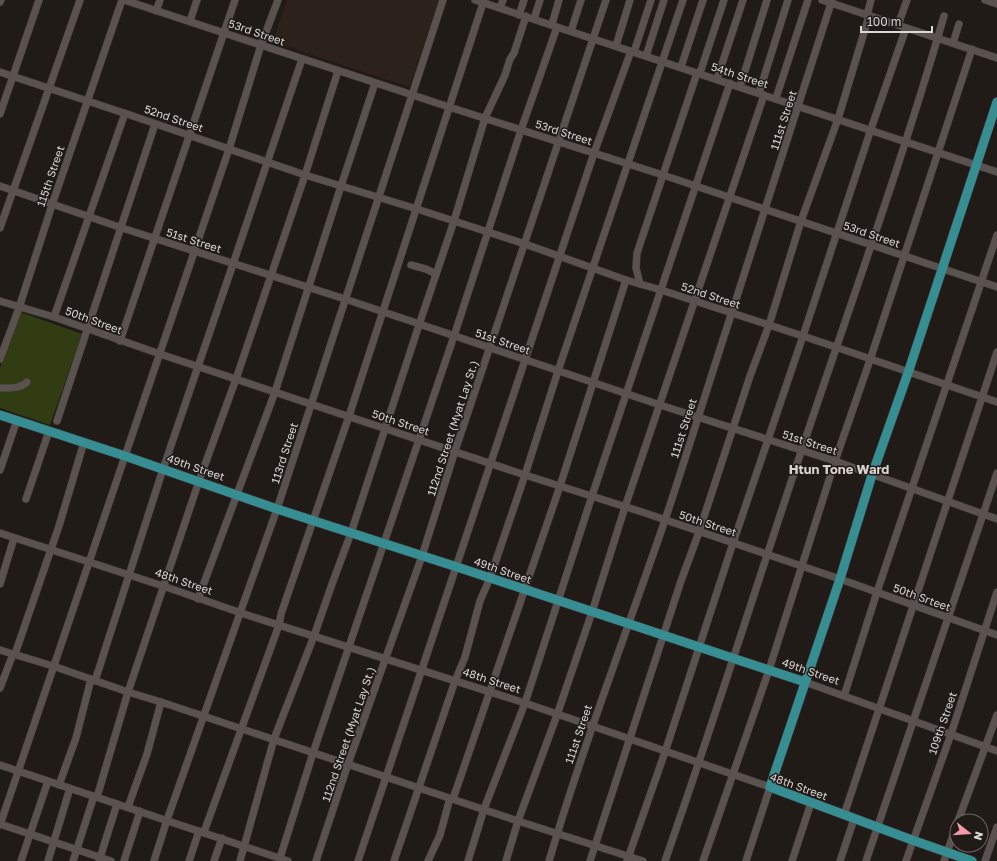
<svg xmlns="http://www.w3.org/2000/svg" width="997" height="861" font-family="'Golos Text',sans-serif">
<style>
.built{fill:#2d221b}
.green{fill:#313c12}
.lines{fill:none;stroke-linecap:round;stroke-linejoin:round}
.minor-casing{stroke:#3d3836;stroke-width:8}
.major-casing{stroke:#3d3836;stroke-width:10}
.minor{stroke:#59524e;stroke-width:7}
.major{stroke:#368d92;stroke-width:9}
.labels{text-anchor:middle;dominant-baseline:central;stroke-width:3;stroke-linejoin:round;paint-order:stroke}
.street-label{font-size:11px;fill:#dcd8d5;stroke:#211b18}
.quarter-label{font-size:13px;font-weight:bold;fill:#d9d1cc;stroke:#211b18}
</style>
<rect width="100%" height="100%" fill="#211b18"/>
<polygon class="built" points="287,0 439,0 409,87 273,42"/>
<polygon class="green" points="20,312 82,334 50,425 0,408 0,368"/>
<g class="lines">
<defs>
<g id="minor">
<polyline points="124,0 449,107 663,175 997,287"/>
<polyline points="475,0 997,172"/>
<polyline points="822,0 997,58"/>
<polyline points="985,0 997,4"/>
<polyline points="0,2 1,0"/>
<polyline points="500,8 503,0"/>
<polyline points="156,11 160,0"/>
<polyline points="519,15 524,0"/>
<polyline points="867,15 871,0"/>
<polyline points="534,19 540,0"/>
<polyline points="190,21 197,0"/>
<polyline points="552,24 559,0"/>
<polyline points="898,25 907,0"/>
<polyline points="571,31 581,0"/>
<polyline points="953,43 959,24"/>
<polyline points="616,46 630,0"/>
<polyline points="634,52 651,0"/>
<polyline points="646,56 664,0"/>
<polyline points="681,67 703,0"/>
<polyline points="0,72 130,115 305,175 417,209 525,244 626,280 661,290 803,336 997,402"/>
<polyline points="700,73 724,0"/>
<polyline points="717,79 743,0"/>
<polyline points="740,87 767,0"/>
<polyline points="759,93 788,0"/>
<polyline points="776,98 808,0"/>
<polyline points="0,114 39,0"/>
<polyline points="0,186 122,228 345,299 660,405 835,461 997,519"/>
<polyline points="0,228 80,0"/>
<polyline points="411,265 426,269 436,274"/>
<polyline points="640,284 636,268 637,253 697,73"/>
<polyline points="0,301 54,317 160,354 525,475 639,511 840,579 997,635"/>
<polyline points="54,317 125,113"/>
<polyline points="120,341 235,0"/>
<polyline points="0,359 19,308 52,205 122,0"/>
<path d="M0 388C10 388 19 389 27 382"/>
<polyline points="57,421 155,124"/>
<polyline points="0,470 17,420"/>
<polyline points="26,499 49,431"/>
<polyline points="0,533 163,586 250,616 525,703 770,787 746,861"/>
<polyline points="0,584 14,538"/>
<polyline points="198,599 275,392 341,186 375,83"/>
<polyline points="0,650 53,666 128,692 161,702 518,821 643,861"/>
<polyline points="15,654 59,526 84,442"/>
<polyline points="95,681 163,469 233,264 302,59"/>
<polyline points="805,682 997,751"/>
<polyline points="0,688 13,654"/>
<polyline points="844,696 877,592 997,235"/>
<polyline points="0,765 288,861"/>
<polyline points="59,785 76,738 91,679"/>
<polyline points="97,797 128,692 199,481 236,379 305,175 338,71"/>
<polyline points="453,799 560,486 626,280"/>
<polyline points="128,807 147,754 161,702"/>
<polyline points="844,815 997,352"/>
<polyline points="958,821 997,715"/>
<polyline points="0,824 111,861"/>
<polyline points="0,825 229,149 261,45 278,0"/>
<polyline points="204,832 279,625 281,614 349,416 483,3 481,2 482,0"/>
<polyline points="280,858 313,753 454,336 521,130 557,27"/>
<polyline points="21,861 48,781"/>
<polyline points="48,861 70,788"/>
<polyline points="73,861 94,796"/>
<polyline points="99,861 117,804"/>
<polyline points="124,861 140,811"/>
<polyline points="154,861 167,820 240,613 277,509 443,0"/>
<polyline points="189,861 199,831"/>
<polyline points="214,861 222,838"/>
<polyline points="240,861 274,739 314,636 332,584 351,533 419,325 454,221 485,118 505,75 510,59 514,53 526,16"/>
<polyline points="316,861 348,764 422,556 455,451 606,0"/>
<polyline points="358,861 594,153 631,51"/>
<polyline points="394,861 455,681 465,657 480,601 490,578 525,475 558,371 683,0"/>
<polyline points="428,861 440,835 450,798"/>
<polyline points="468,861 484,809 525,703 592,496 730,83"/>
<polyline points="506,861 518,821 557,715 592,612 625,507 764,95"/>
<path d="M549 861C583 746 626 634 665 520 688 451 709 382 732 312 765 208 799 104 832 0"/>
<polyline points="590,861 681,581 699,532 750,376 769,325 801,221 838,119 869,16"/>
<polyline points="627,861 665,752 733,543 803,336 871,129 906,28"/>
<path d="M665 861C713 724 756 587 802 449 850 305 902 162 944 16"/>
<polyline points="703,861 769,670 835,461 870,360 972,49"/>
<polyline points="792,861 811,803"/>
<polyline points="840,861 854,819"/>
<polyline points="866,861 997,473"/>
<polyline points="906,861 951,734 997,592"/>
<polyline points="944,861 957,824"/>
<polyline points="985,861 997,827"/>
</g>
<g id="major">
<polyline points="0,415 125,456 277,509 457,567 805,682"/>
<polyline points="972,861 912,840 770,787 840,579 872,475 908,373 997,102"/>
</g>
</defs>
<use href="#minor" class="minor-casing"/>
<use href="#major" class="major-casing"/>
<use href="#minor" class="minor"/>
<use href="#major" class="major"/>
</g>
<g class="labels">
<g class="street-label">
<text transform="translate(257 32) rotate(19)">53rd Street</text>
<text transform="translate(740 75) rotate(18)">54th Street</text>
<text transform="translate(174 118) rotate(19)">52nd Street</text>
<text transform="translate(783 120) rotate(-72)">111st Street</text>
<text transform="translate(564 132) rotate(18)">53rd Street</text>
<text transform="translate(50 176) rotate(-71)">115th Street</text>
<text transform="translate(872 234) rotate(19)">53rd Street</text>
<text transform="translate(194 240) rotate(18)">51st Street</text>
<text transform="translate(711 295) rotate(18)">52nd Street</text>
<text transform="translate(94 320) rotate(20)">50th Street</text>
<text transform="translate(503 341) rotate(19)">51st Street</text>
<text transform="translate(401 422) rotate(18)">50th Street</text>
<text transform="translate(452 428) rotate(-72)">112nd Street (Myat Lay St.)</text>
<text transform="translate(683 428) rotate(-72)">111st Street</text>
<text transform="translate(810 442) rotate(18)">51st Street</text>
<text transform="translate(284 453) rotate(-72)">113rd Street</text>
<text transform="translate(196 467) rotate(19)">49th Street</text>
<text transform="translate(708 523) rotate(18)">50th Street</text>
<text transform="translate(503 570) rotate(19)">49th Street</text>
<text transform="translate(184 581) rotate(19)">48th Street</text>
<text transform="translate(922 597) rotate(20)">50th Srteet</text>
<text transform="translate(811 671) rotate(19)">49th Street</text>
<text transform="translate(492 680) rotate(18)">48th Street</text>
<text transform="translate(942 723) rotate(-71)">109th Street</text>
<text transform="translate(348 734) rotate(-71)">112nd Street (Myat Lay St.)</text>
<text transform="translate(578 734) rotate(-71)">111st Street</text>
<text transform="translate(799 786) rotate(20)">48th Street</text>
</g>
<g class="quarter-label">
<text x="839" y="469">Htun Tone Ward</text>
</g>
</g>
<g transform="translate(969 833) rotate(107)"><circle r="19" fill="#211b18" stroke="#6c6764"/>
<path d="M0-3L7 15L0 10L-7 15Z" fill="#f39aa8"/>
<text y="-6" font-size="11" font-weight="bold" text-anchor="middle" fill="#dcd8d5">N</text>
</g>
<path d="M861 26v6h71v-6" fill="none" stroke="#dcd8d5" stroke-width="2"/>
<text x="867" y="26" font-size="12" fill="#dcd8d5" stroke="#211b18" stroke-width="3" paint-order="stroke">100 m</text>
</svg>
